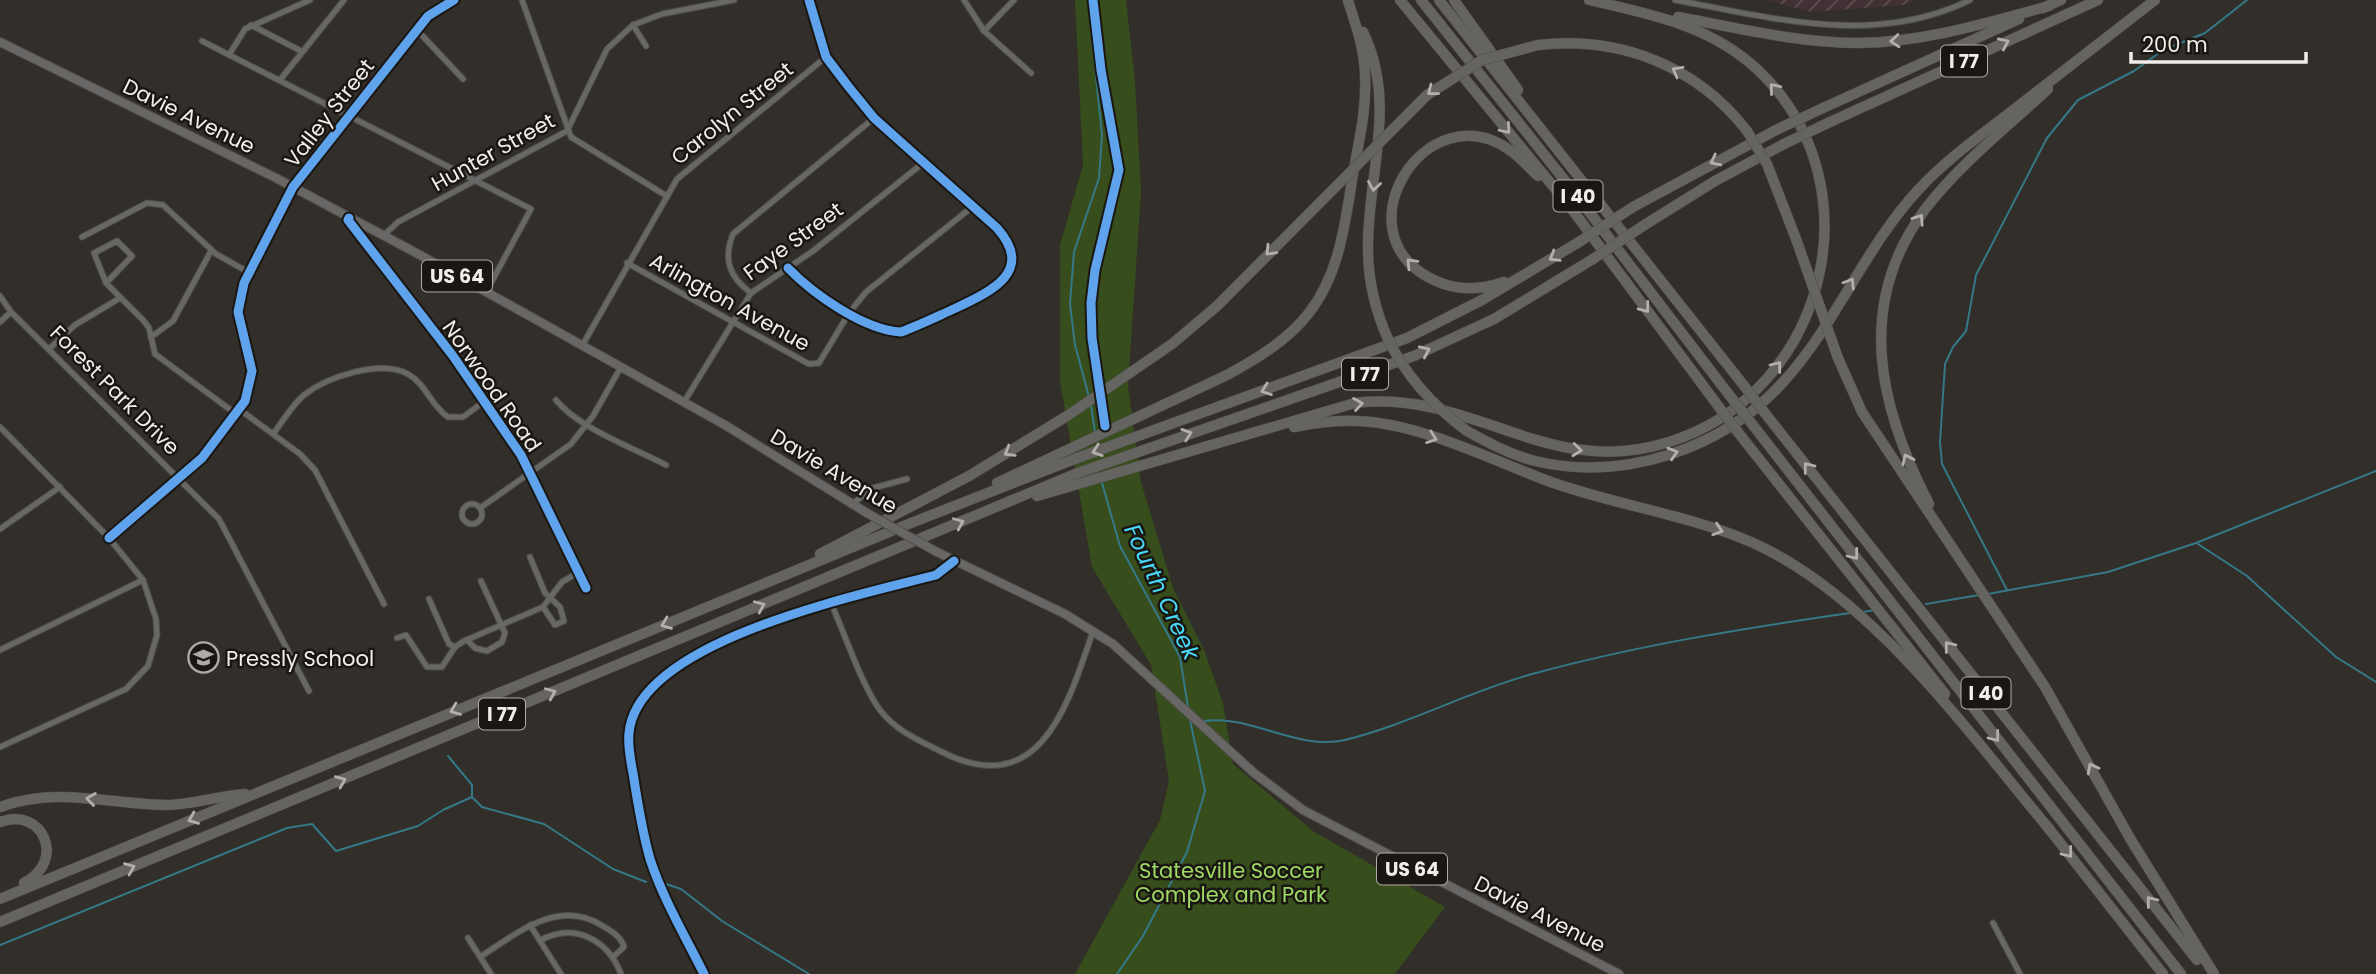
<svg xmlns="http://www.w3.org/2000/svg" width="2376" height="974" font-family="Poppins,sans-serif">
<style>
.industrial{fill:url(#industrial-furrows)}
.park{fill:#374e1c}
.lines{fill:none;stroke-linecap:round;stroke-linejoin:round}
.stream{stroke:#357887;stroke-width:2}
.minor-casing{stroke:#504d49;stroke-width:7}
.tertiary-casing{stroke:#504d49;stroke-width:8}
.primary-casing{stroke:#504d49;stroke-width:10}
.motorway-casing{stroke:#504d49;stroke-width:11}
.minor{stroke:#676766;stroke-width:5}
.tertiary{stroke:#676766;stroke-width:6}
.primary{stroke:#686766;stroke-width:8}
.motorway{stroke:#656461;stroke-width:10}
.primary-bridge-casing{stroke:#504d49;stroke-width:10;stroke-linecap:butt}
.motorway-bridge-casing{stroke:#504d49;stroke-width:11;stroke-linecap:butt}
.primary-bridge{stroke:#686766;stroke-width:8}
.motorway-bridge{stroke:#656461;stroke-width:10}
.cycleway-casing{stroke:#1a1713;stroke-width:13}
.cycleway{stroke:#60a3ed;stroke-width:9}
.oneway{stroke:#b3afab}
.labels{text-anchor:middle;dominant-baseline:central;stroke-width:5;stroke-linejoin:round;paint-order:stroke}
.shield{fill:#1a1713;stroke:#b1ada8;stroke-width:2}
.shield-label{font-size:19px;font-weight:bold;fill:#f2ede8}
.street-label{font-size:21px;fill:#f2ede8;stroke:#1a1713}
.poi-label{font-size:21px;fill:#f2ede8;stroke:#1a1713;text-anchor:start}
.park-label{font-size:21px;fill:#9fd864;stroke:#1a1713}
.water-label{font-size:23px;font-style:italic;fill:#49d9f9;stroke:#1a1713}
</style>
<defs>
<pattern id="industrial-furrows" width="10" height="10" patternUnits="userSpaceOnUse" patternTransform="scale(1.75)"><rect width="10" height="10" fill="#423134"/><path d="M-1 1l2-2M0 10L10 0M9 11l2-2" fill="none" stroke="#5e4f51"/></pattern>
</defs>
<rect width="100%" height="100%" fill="#322e2a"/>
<polygon class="industrial" points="1767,0 1917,0 1904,5 1811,12"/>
<polygon class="park" points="1075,0 1126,0 1135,81 1141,192 1128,386 1141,482 1173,588 1204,650 1223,703 1233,764 1313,831 1445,907 1395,974 1075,974 1160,820 1169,781 1151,665 1092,567 1060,381 1060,245 1083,165"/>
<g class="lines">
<g class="stream">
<polyline points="1088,0 1102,135 1099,178 1074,252 1070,304 1075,345 1089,397"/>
<polyline points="1091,406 1095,432"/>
<polyline points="1102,483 1120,546 1180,657 1188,707"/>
<polyline points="2198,544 2247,576 2336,657 2376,682"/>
<polyline points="2007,590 1942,464 1940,442 1945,364 1953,347 1966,331 1976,275 2047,138 2078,100 2134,71 2163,50 2205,33 2247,0"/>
<polyline points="1988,594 2108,572 2196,543 2376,471"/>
<polyline points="1926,604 1979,595"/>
<polyline points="1863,612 1875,610"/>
<path d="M1204 721C1250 714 1297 751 1345 740 1410 724 1471 690 1536 673 1639 645 1745 628 1850 613"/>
<polyline points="448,756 472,785 472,796"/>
<polyline points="666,884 681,889 722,921 809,974"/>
<polyline points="0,945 287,828 312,824 336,851 418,826 443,810 472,797 482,807 544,824 613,869 646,882"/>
<polyline points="1117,974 1143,936 1187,852 1205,791 1190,720"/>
</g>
<defs>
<g id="minor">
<polyline points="522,0 571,137 665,195"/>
<polyline points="964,0 984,31 1031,73"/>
<path d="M1675 0C1774 18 1874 47 1970 0"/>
<polyline points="251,25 301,51"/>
<polyline points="633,25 646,46"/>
<polyline points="417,30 463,79"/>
<polyline points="984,31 1014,0"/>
<polyline points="202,41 531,209 486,292"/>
<polyline points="229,55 245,29 310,0"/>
<polyline points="280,80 344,0"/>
<polyline points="349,218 348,220 453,356 521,455 586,588"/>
<polyline points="383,236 398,222 567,131 607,49 633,25 662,14 734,0"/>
<polyline points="82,237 147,203 163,205 216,254 250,273"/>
<polyline points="627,263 809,364 819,363 849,313 866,292 972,207"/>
<path d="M788 268C813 294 864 330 901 332 920 325 938 316 956 308 992 291 1035 271 997 228L874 118 848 86 826 57 809 0"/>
<polyline points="106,283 132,256 117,241 94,253 106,283 144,321 149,328 155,354 236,414"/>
<path d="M751 293C729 277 723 259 733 234L874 118"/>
<polyline points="0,296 11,312 219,519 309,691"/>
<polyline points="0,322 11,312"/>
<polyline points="151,337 173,321 211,251"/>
<polyline points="582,346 677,179 826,57"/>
<polyline points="49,349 75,325 120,298"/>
<path d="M556 400C578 428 634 448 666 465"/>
<polyline points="684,402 751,293 813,251 923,163"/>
<polyline points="239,409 300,454 315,470 384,604"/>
<polyline points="0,427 109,538 143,580 156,619 157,635 148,666 126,689 0,747"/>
<path d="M273 434C283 421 292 405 304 395 327 377 380 359 408 374 426 384 431 406 448 417H463L485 401"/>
<circle cx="472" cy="514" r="10"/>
<polyline points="851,505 873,488 907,479"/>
<polyline points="480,508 571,444 593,416 621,367"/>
<polyline points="0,529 60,487"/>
<polyline points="109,538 202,458 245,401 252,371 238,312 244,283 293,187 428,16 454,0"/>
<polyline points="530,557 545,593 560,607 564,621 555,625 543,607"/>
<polyline points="429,599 449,644 455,647"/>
<path d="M831 603C844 632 862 686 880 710 895 730 918 740 940 751 1040 803 1068 705 1093 631"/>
<polyline points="397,638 406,635 427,667 442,667 455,647 464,641 543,607 562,582 579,572"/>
<polyline points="467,640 475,648 487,651 502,642 505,633 481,581"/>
<polyline points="0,650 143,580"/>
<polyline points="1993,923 2020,974"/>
<polyline points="530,925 561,974"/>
<polyline points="468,938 491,974"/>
<path d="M541 940C575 922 608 940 621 974"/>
<path d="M480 957C516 934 558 898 601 925 611 931 621 936 624 947L613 957"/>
</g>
<path id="tertiary" d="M704 974C685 936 663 899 650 859 643 835 639 810 635 786 633 769 627 750 629 733 638 640 861 595 936 575L954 561"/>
<g id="primary">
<polyline points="0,42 276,178 420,255 725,425 867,513"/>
<polyline points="935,551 1065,614 1113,644 1254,773 1303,810 1619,974"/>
</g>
<g id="motorway">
<polyline points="1400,0 1571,208 1719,407"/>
<polyline points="1421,0 1574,192 1730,396"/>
<polyline points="1439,0 1745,387"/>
<polyline points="1454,0 1518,90"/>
<polyline points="2043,8 2061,0"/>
<path d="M1678 17C1737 28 1798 43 1859 43 1925 42 1986 23 2049 6"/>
<path d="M1363 32C1398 104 1367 176 1368 249 1368 279 1375 309 1387 337"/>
<path d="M1538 45C1619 36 1696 65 1747 131"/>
<polyline points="1823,108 2019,19"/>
<polyline points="1830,122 2098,0"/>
<polyline points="1767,164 1796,239"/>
<polyline points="1633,207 1776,130"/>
<polyline points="1646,224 1715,181 1784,144"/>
<path d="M1504 282C1481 290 1458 291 1436 281 1335 236 1426 89 1511 151 1521 158 1529 168 1538 176"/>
<polyline points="1838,358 1862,412 2045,687 2131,840 2214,974"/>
<polyline points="1764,412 2197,960"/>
<polyline points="1752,424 2181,974"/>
<path d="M1294 427C1314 423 1336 420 1357 421 1419 423 1490 459 1548 481 1614 505 1686 514 1751 542 1870 594 1968 732 2050 830"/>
<path d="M1467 431C1488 443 1511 455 1535 461 1624 482 1724 449 1785 380 1837 322 1865 247 1919 189 1945 161 1977 138 2008 114 2057 76 2106 38 2155 0"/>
<polyline points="1737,431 1945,694"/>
<path d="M997 483 1227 375C1256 359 1287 341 1308 314 1340 274 1345 223 1353 174 1359 141 1367 108 1365 74 1364 48 1356 25 1348 1"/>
<path d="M1037 496 1355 403C1474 389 1547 481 1669 442 1826 393 1879 185 1758 70 1710 25 1650 14 1589 0"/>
<path d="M1929 504C1879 407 1854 304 1926 208 1960 164 2007 127 2048 89"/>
<polyline points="820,554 969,476 1067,416"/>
<path d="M0 807C56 786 107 804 165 805 191 805 218 796 245 794"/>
<path d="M0 822C43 806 67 861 24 883"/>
<polyline points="2046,825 2163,974"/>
<polyline points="0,899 911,523 1072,460 1407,338 1482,300 1579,242"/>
<polyline points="0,922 1075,474 1414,356 1494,319 1593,259"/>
</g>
</defs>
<use href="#minor" class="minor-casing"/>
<use href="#tertiary" class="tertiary-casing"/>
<use href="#primary" class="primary-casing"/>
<use href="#motorway" class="motorway-casing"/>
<use href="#minor" class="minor"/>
<use href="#tertiary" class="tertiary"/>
<use href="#primary" class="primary"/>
<use href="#motorway" class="motorway"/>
<defs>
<polyline id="primary-bridge" points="867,513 935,551"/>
<g id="motorway-bridge">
<polyline points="1776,130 1823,108"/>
<polyline points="1747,131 1767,164"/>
<polyline points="1784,144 1830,122"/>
<polyline points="1796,239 1838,358"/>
<polyline points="1579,242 1633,207"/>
<polyline points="1593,259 1646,224"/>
<path d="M1387 337C1405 375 1433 406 1467 431"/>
<polyline points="1745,387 1764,412"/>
<polyline points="1730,396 1752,424"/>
<polyline points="1719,407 1737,431"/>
<polyline points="1067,416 1172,344 1217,306 1427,95 1482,60 1538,45"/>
</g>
</defs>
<use href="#primary-bridge" class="primary-bridge-casing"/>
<use href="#motorway-bridge" class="motorway-bridge-casing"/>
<use href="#primary-bridge" class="primary-bridge"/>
<use href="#motorway-bridge" class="motorway-bridge"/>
<defs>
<g id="cycleway">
<polyline points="1093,0 1101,70 1119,170 1095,270 1091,303 1092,338 1105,426"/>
<polyline points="349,218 348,220 453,356 521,455 586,588"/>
<path d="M788 268C813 294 864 330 901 332 920 325 938 316 956 308 992 291 1035 271 997 228L874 118 848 86 826 57 809 0"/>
<polyline points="109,538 202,458 245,401 252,371 238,312 244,283 293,187 428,16 454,0"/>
<path d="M704 974C685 936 663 899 650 859 643 835 639 810 635 786 633 769 627 750 629 733 638 640 861 595 936 575L954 561"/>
</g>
</defs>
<use href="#cycleway" class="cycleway-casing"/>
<use href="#cycleway" class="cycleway"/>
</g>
<defs><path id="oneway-chevron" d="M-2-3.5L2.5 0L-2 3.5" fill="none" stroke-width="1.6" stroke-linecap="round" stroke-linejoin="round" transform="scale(1.75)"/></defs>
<g class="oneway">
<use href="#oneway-chevron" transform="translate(1895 41) rotate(175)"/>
<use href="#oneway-chevron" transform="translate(2004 43) rotate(-24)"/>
<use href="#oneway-chevron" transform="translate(1677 71) rotate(-151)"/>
<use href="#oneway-chevron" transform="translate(1774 88) rotate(-130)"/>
<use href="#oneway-chevron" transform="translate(1432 91) rotate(142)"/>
<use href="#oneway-chevron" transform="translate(1506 129) rotate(50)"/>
<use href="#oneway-chevron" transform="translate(1715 161) rotate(153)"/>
<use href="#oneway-chevron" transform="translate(1374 186) rotate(99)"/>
<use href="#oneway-chevron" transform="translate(1919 219) rotate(-56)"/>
<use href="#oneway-chevron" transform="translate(1270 251) rotate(134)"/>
<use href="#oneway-chevron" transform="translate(1554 257) rotate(149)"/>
<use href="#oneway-chevron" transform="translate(1411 263) rotate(-133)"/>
<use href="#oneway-chevron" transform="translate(1850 283) rotate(-58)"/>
<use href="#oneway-chevron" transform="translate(1645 308) rotate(53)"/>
<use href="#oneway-chevron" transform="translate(1425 351) rotate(-24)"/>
<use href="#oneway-chevron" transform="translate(1777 366) rotate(-52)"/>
<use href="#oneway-chevron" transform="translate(1266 390) rotate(160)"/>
<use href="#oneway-chevron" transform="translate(1358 404) rotate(-9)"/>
<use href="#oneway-chevron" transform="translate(1187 434) rotate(-19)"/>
<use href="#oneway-chevron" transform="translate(1432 438) rotate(20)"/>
<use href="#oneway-chevron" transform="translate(1577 450) rotate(6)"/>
<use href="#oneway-chevron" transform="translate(1097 451) rotate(161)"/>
<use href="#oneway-chevron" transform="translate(1009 452) rotate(149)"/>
<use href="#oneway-chevron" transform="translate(1673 453) rotate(-17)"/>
<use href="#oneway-chevron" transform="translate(1907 459) rotate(-115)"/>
<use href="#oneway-chevron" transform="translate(1808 467) rotate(-128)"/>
<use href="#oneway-chevron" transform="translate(959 523) rotate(-23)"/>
<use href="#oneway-chevron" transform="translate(1718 530) rotate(18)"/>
<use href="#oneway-chevron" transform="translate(1854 555) rotate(52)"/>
<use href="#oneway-chevron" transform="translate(760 606) rotate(-23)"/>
<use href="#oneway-chevron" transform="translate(666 624) rotate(158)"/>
<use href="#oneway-chevron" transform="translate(1949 646) rotate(-128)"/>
<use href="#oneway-chevron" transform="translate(551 693) rotate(-23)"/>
<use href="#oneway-chevron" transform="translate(455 710) rotate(158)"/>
<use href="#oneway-chevron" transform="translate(1995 737) rotate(52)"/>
<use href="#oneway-chevron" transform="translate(2092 768) rotate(-118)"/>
<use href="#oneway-chevron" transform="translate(341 781) rotate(-22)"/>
<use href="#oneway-chevron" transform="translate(91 799) rotate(-172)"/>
<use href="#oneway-chevron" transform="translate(193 819) rotate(158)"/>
<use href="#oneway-chevron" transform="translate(2068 853) rotate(52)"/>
<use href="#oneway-chevron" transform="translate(130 868) rotate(-22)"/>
<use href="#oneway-chevron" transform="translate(2151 901) rotate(-128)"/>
</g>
<defs>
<symbol id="school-ring" viewBox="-11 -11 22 22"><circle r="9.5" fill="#1a1713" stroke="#afaaa6" stroke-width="1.5"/><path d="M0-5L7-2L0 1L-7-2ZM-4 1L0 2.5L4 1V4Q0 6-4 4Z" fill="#afaaa6"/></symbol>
</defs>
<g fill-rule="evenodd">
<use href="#school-ring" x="186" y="640" width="35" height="35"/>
</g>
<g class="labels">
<g class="shield">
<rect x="1941" y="45.5" width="46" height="31" rx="5"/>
<rect x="1553.5" y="180.5" width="49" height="31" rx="5"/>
<rect x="422" y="260.5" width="70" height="31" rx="5"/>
<rect x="1342" y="358.5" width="46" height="31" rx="5"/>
<rect x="1961.5" y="677.5" width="49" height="31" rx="5"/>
<rect x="479" y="698.5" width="46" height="31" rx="5"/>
<rect x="1377" y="853.5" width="70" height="31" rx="5"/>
</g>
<g class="shield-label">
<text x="1964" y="61">I 77</text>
<text x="1578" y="196">I 40</text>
<text x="457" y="276">US 64</text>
<text x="1365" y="374">I 77</text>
<text x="1986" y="693">I 40</text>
<text x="502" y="714">I 77</text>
<text x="1412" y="869">US 64</text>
</g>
<g class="street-label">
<text transform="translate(329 113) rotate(-52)">Valley Street</text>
<text transform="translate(732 113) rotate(-39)">Carolyn Street</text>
<text transform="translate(189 116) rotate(26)">Davie Avenue</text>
<text transform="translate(493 152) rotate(-29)">Hunter Street</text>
<text transform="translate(793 241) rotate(-36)">Faye Street</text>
<text transform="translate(730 302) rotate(29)">Arlington Avenue</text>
<text transform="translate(492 386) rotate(55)">Norwood Road</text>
<text transform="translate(115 390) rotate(45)">Forest Park Drive</text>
<text transform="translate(834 471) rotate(31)">Davie Avenue</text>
<text transform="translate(1540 914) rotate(27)">Davie Avenue</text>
</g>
<g class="poi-label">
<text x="226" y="658">Pressly School</text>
</g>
<g class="park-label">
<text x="1231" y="870">Statesville Soccer<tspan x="1231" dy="24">Complex and Park</tspan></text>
</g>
<g class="water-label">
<text transform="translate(1162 592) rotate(65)">Fourth Creek</text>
</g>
</g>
<path d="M2131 52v10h175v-10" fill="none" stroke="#f2ede8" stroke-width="3.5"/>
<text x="2142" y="52" font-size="21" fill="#f2ede8" stroke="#1a1713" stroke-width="5" paint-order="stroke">200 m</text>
</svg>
